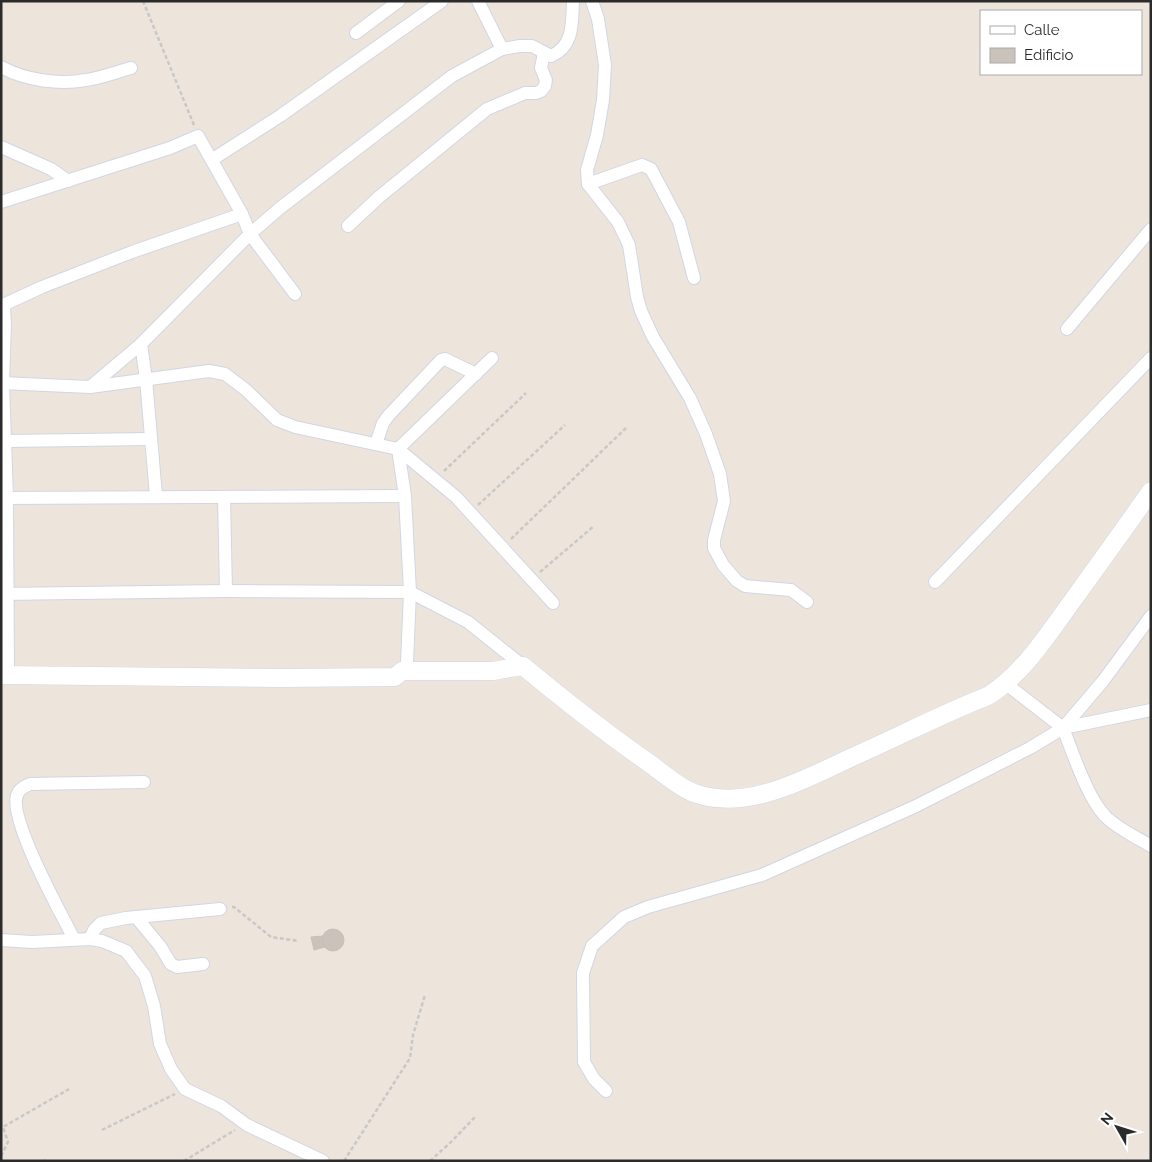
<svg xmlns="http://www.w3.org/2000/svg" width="1152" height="1162" font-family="Raleway,sans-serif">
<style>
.building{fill:#c9c3bb;stroke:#c9c1b6}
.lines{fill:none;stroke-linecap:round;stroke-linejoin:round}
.street-casing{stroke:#d1d6e4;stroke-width:14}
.secondary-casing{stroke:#d1d6e4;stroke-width:19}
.path{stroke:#c8c8c8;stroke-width:2.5;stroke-dasharray:4 2.5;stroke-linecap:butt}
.street{stroke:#fff;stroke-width:12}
.secondary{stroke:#fff;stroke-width:18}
</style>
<rect width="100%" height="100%" fill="#ede5dc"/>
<g class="building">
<circle cx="333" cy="940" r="11"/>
<polygon points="323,936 322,940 325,947 314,950 311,937"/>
</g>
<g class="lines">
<defs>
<g id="street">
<polyline points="478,1 502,49"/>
<polyline points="592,1 598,19 605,65 603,100 597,135 587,170 588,184 618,222 629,245 637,297 641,311 653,337 690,398 706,434 720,474 724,501 714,540 714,548 723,565 737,581 745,586 791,590 807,602"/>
<polyline points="356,33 399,1"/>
<path d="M1 67C25 80 58 85 86 80 101 78 116 72 131 68"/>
<polyline points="1,147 51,169 68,181"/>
<polyline points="213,159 280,116 442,1"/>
<polyline points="588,184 642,165 651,169 679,222 694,278"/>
<polyline points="1,202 170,148 198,136 242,214 250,234 295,294"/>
<polyline points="348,226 379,197 487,109 525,93 536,93 541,91 545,86 546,80 541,68 544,53"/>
<polyline points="1,306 42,287 132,252 242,214"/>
<polyline points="4,306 5,325 3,383 7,498 8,675"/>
<polyline points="1067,329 1151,229"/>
<polyline points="1,383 90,387 209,371 225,374 246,390 277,420 295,427 398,449 456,497 553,603"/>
<polyline points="90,387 141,344"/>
<polyline points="5,441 151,439"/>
<polyline points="376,444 383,423 389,415 441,360 445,359 476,374"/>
<path d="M156 496 146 379 141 344 250 234 280 208 452 76 502 49 520 46H532L551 56C574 46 572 23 573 1"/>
<polyline points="224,497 226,591"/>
<polyline points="1,498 405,496"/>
<polyline points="935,582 1151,358"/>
<polyline points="1,594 226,591 410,592 468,622 523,666"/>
<polyline points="402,671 407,663 410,592 405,496 398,449 492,358"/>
<polyline points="1005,683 1063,728 1151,710"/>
<path d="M1063 728C1073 753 1087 797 1105 816 1118 829 1136 837 1151 846"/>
<polyline points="136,917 160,946 171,964 177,967 203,964"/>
<path d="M74 939C62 915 5 814 18 793 20 788 26 786 30 784L144 782"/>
<polyline points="90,939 94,930 101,923 126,918 220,909"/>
<polyline points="1,940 32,942 90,939 102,941 126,951 145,976 154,1006 160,1044 171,1069 185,1089 221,1106 247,1125 323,1161"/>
<polyline points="606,1091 594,1079 584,1062 583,973 592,946 624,917 648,907 762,875 916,806 1030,748 1063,728 1103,681 1151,616"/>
</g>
<path id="secondary" d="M1 675 281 678 395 677 402 671H493L523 666C564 700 606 733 649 763 663 773 678 787 694 793 749 813 810 776 859 754 902 735 944 713 988 696 1024 673 1048 634 1073 600 1099 564 1125 528 1151 491"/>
</defs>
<use href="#street" class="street-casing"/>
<use href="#secondary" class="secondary-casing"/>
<g class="path">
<polyline points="143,1 194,125"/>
<polyline points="444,471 526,393"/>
<polyline points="478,505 565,425"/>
<polyline points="511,539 626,428"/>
<polyline points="540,572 594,526"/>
<polyline points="232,907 234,907 271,937 299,941"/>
<polyline points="102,1130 175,1094"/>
<polyline points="1,1156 8,1142 3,1127 69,1089"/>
<polyline points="44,1161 46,1160"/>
<polyline points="184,1161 235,1130"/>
<polyline points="344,1161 410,1058 413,1035 425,995"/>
<polyline points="430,1161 450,1143 476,1116"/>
</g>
<use href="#street" class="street"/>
<use href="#secondary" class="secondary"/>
</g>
<rect width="1152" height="1162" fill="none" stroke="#2b2b2b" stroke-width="5"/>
<rect x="980" y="10" width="162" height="65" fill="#ffffff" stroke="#aaaaaa"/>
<rect x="990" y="26" width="25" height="8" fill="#ffffff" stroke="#aaaaaa"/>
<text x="1024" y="35" font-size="15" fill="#2b2b2b">Calle</text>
<rect x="990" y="48" width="25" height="15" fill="#c9c3bb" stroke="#aaaaaa"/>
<text x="1024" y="60" font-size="15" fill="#2b2b2b">Edificio</text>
<g transform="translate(1117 1127) rotate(309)" stroke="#ffffff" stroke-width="4" paint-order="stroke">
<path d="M0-4L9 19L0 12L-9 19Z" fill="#2b2b2b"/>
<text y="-8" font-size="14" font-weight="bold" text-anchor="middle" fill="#2b2b2b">N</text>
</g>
</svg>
